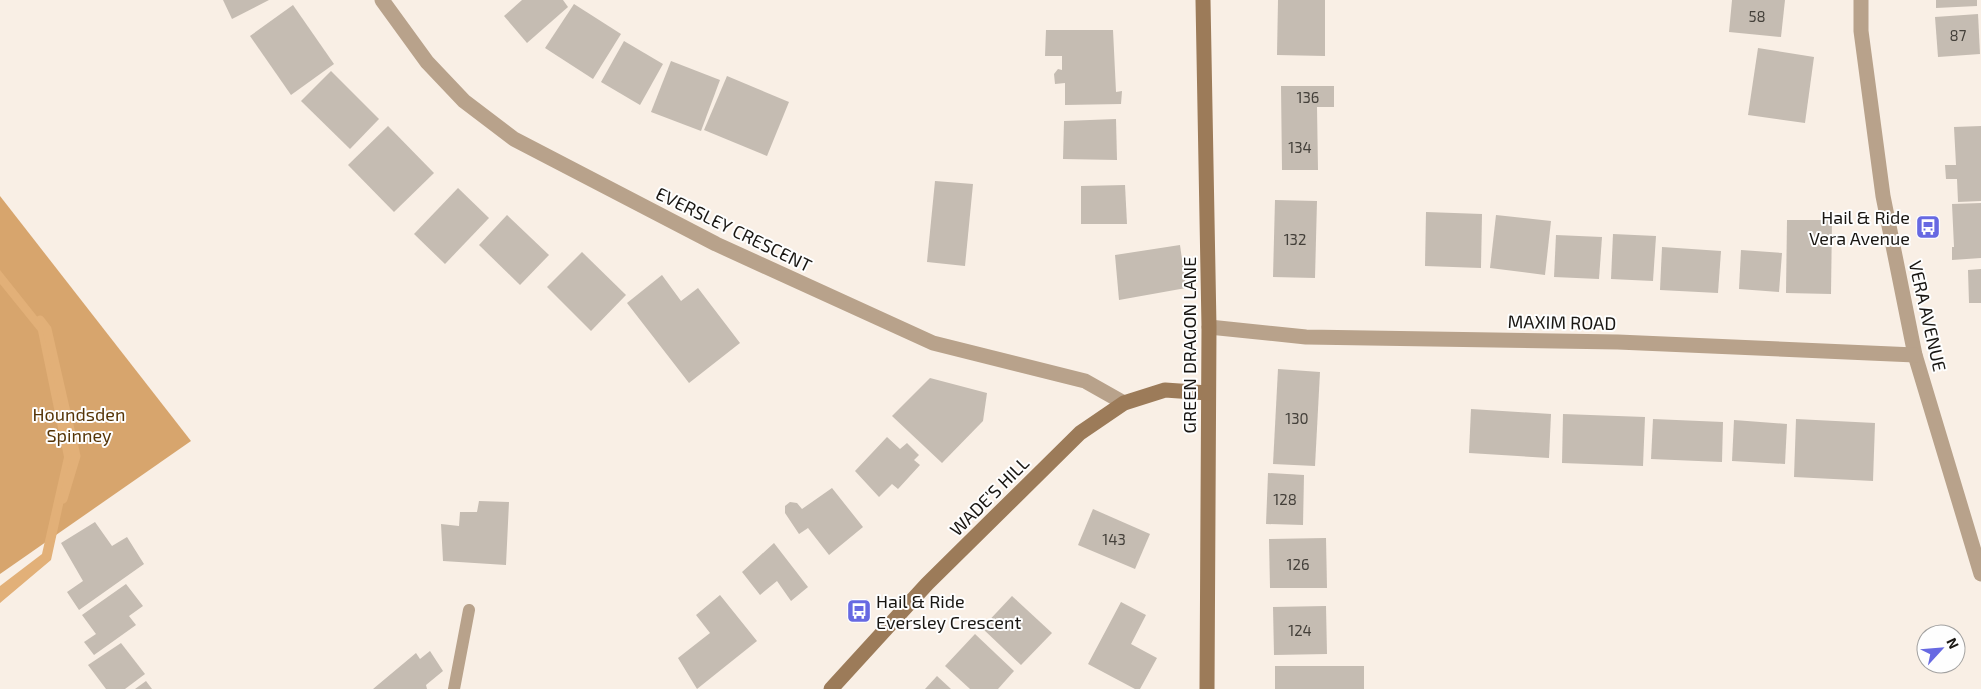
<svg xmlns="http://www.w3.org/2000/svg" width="1981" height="689" font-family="'Exo 2',sans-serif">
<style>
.forest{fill:#d7a56d}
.water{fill:#e2b078}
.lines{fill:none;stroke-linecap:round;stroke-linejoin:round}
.stream{stroke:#e2b078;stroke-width:9}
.building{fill:#c5bcb2}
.lane{stroke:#b8a28b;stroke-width:12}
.street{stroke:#b8a28b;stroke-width:15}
.secondary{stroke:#9c7b59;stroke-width:15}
.labels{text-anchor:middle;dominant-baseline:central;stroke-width:4;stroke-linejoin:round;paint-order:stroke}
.number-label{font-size:15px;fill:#44403a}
.poi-label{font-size:18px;fill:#191612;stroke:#fefefe;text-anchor:end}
.street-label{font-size:18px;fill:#191612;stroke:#fefefe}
.park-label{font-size:18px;fill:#553406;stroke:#fefefe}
</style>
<rect width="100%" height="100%" fill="#f9efe5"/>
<polygon class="forest" points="0,196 191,441 0,574"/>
<polygon class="water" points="0,270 47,329 73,459 51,560 0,603 0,586 42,554 64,457 38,331 0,284"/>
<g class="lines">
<polyline class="stream" points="40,320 47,329 76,456 63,499"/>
</g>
<g class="building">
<polygon points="223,0 269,0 232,19"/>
<polygon points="522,0 563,0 568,7 527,43 504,16"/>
<polygon points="1278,0 1325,0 1325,56 1277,55"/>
<polygon points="1732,0 1785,0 1781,37 1729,32"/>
<polygon points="1936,0 1977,0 1977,6 1936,8"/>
<polygon points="574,4 621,34 593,79 545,48"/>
<polygon points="293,5 334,64 291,95 250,36"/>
<polygon points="1978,14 1980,54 1938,57 1935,17"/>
<polygon points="1046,30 1113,30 1116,92 1122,91 1121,104 1065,105 1065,83 1055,84 1054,74 1058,69 1062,70 1062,56 1045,56"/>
<polygon points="624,41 663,64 640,105 601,82"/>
<polygon points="1758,48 1814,57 1805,123 1748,115"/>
<polygon points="671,61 720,80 701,131 651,112"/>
<polygon points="331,71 379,119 350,149 301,101"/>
<polygon points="727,76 789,102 767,156 704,130"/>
<polygon points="1281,86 1334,86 1334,107 1317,107 1318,170 1282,170"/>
<polygon points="1116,119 1117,160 1063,159 1064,121"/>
<polygon points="388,126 434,173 394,212 348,165"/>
<polygon points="1981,126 1981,201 1958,202 1957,179 1946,179 1945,165 1956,165 1954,127"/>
<polygon points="935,181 973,184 965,266 927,262"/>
<polygon points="1125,185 1127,224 1081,224 1081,186"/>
<polygon points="458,188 489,218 445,264 414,234"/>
<polygon points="1275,200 1317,201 1315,278 1273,277"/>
<polygon points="1981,203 1981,258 1952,260 1952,247 1954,247 1952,204"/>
<polygon points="1426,212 1482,214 1481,268 1425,266"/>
<polygon points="507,215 549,255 520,285 479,245"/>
<polygon points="1496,215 1551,221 1545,275 1490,268"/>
<polygon points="1787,220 1832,220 1831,294 1786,293"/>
<polygon points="1613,234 1656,236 1653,281 1611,279"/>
<polygon points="1556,235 1602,237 1599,279 1554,277"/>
<polygon points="1180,245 1186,288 1119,300 1115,255"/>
<polygon points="1662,247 1721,251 1718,293 1660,290"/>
<polygon points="1741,250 1782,253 1779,292 1739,289"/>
<polygon points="582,252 626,295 591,331 547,287"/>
<polygon points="1981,269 1981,303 1969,303 1968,270"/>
<polygon points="662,275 681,301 698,288 740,343 689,383 627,303"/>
<polygon points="1278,369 1320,372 1315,466 1273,464"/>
<polygon points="930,378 987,393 983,421 942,463 892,416"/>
<polygon points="1471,409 1551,414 1549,458 1469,453"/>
<polygon points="1563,414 1645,417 1643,466 1562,463"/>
<polygon points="1653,419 1723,422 1722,462 1651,459"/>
<polygon points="1796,419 1875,423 1873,481 1794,477"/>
<polygon points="1734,420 1787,424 1785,464 1732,461"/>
<polygon points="887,437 900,449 907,443 919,455 914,460 920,465 898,489 892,484 879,497 855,471"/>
<polygon points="1268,473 1304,475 1303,525 1266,524"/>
<polygon points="832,488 863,527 829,555 808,528 799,534 785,513 785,506 790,502 797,503 802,509"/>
<polygon points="479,501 509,502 506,565 443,561 441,524 459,526 460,512 477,512"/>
<polygon points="1093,509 1150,534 1135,569 1078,545"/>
<polygon points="95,522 112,546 127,537 144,564 79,610 67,592 83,581 61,543"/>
<polygon points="1326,538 1327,588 1270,588 1269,539"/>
<polygon points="774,543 808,587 791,601 777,581 760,595 742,572"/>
<polygon points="126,584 143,606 129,616 136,625 94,655 84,642 96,634 82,615"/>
<polygon points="720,595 757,641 697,689 678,658 710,633 696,615"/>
<polygon points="1012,596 1052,633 1021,665 982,628"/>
<polygon points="1121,602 1146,615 1131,644 1157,658 1140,689 1135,689 1088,664"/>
<polygon points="1326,606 1327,654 1274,655 1273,607"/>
<polygon points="975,634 1014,671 998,689 970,689 945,666"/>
<polygon points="121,643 145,674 125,689 106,689 88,665"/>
<polygon points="430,651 443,671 426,685 427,689 373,689 416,653 420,659"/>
<rect x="1275" y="666" width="89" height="23"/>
<polygon points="937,676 951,689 925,689"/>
<polygon points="146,681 152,689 135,689"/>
</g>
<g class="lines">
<polyline class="lane" points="454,689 469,610"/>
<g class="street">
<polyline points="382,0 427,62 464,101 514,139 716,244 933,343 1085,381 1124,403"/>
<polyline points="1861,0 1861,31 1883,196 1915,355 1981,574"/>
<polyline points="1209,327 1306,337 1618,342 1915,355"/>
</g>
<g class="secondary">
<polyline points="1203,0 1209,327 1207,689"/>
<polyline points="831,689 927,584 1080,433 1124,403 1165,390 1208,393"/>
</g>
</g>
<defs>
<symbol id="bus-square" viewBox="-11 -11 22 22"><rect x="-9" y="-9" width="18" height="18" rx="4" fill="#6769e2" stroke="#fefefe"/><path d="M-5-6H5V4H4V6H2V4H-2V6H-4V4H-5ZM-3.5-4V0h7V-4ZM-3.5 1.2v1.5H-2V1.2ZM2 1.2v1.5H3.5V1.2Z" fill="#fff"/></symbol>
</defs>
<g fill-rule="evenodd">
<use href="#bus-square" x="1914" y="213" width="28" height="28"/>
<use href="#bus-square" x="845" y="597" width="28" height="28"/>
</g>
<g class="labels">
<g class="number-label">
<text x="1757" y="16">58</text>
<text x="1958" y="35">87</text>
<text x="1308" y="97">136</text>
<text x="1300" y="147">134</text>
<text x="1295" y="239">132</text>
<text x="1297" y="418">130</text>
<text x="1285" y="499">128</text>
<text x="1114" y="539">143</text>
<text x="1298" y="564">126</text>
<text x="1300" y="630">124</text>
</g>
<g class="poi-label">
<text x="1910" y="217">Hail &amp; Ride<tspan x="1910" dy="21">Vera Avenue</tspan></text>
<text x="876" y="601" text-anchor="start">Hail &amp; Ride<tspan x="876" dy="21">Eversley Crescent</tspan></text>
</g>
<g class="street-label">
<text transform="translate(734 229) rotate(26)">EVERSLEY CRESCENT</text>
<text transform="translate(1928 316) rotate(77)">VERA AVENUE</text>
<text transform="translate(1562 322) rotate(1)">MAXIM ROAD</text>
<text transform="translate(1189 345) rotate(-90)">GREEN DRAGON LANE</text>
<text transform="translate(989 496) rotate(-45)">WADE'S HILL</text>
</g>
<g class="park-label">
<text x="79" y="414">Houndsden<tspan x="79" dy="21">Spinney</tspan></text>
</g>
</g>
<g transform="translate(1941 649) rotate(64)"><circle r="24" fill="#fefefe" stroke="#a2a1a0"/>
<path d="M0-4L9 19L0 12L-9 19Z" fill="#6769e2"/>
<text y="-8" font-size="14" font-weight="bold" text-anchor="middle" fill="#191612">N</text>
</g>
</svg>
